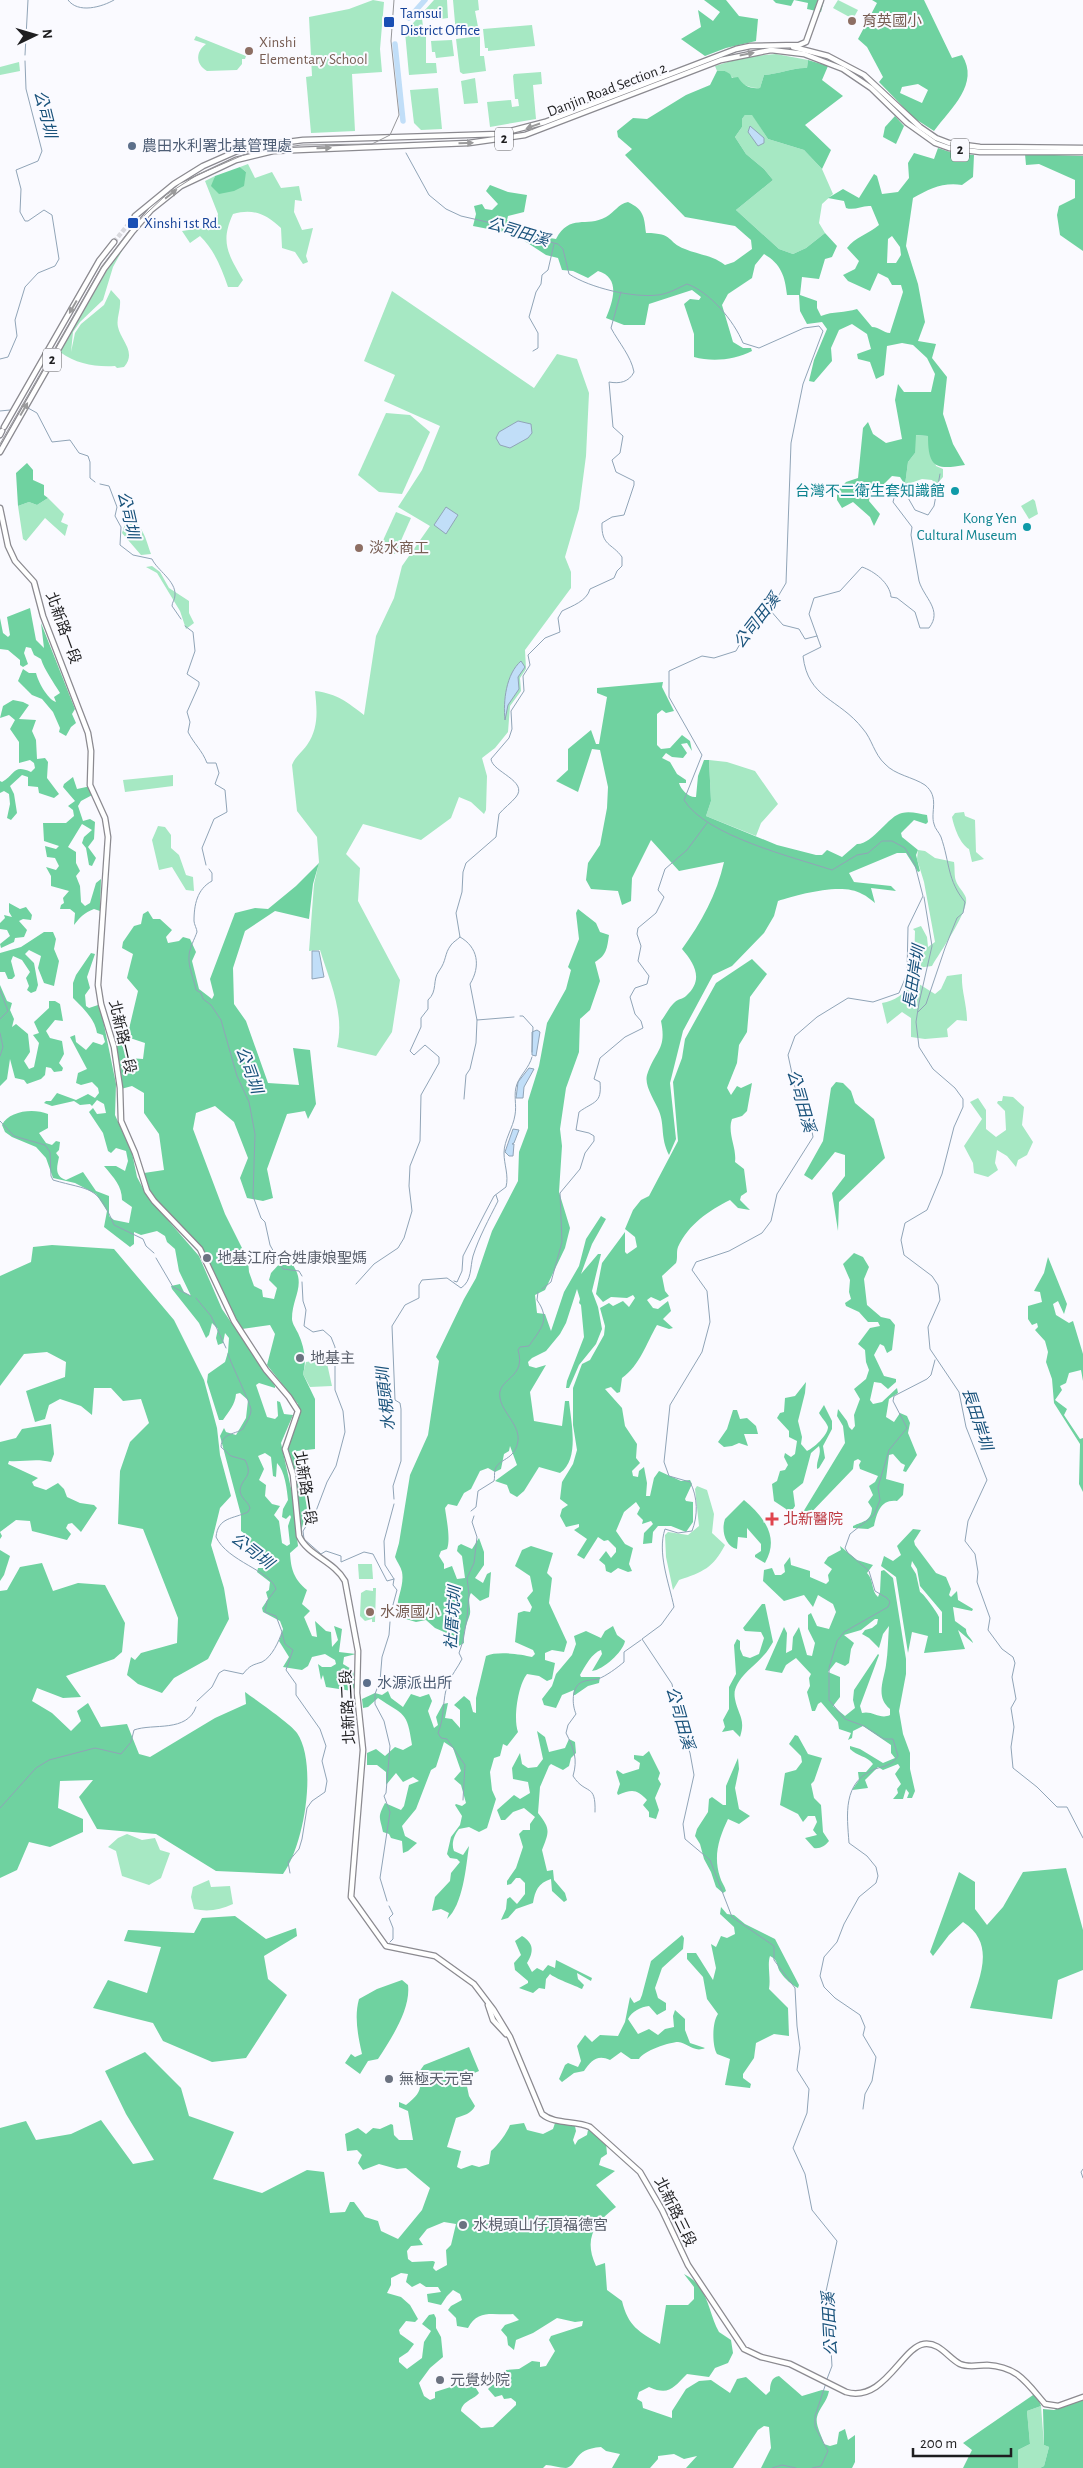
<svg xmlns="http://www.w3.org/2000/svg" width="1083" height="2468" font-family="'Alegreya Sans','Noto Sans TC',sans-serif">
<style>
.green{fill:#a6e8c3}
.forest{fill:#6fd2a0;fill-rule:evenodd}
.water{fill:#c1def8;stroke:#90a4b7}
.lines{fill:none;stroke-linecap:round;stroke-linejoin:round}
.stream{stroke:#90a4b7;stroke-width:1}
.river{stroke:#c1def8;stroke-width:5.5}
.primary-tunnel{stroke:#d9d9de;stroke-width:4.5;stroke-dasharray:4.5 2;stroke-linecap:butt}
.secondary-casing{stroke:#8b8a90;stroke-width:7}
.primary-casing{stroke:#8b8a90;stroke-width:7}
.secondary{stroke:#fff;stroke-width:4.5}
.primary{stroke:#fff;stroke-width:4.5}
.tram{stroke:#969699;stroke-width:1}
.oneway{fill:#9a9a9b}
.education-dot{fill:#8d6e63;stroke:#fafaff;stroke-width:2}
.transit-dot{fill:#1a4fb4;stroke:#fafaff;stroke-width:2}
.service-dot{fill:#5c6f8a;stroke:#fafaff;stroke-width:2}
.culture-dot{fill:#0f9aa8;stroke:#fafaff;stroke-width:2}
.worship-dot{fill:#6b7280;stroke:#fafaff;stroke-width:2}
.health-dot{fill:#e0444e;stroke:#fafaff;stroke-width:2}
.labels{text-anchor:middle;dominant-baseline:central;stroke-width:4;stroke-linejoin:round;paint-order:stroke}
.shield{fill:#fafaff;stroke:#606063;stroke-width:1}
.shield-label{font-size:14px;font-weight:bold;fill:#1e1e20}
.transit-label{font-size:15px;fill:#164399;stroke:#fafaff;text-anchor:start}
.education-label{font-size:15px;fill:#785e54;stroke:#fafaff;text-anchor:start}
.street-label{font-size:15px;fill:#1e1e20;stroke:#fafaff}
.service-label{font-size:15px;fill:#4e5e75;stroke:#fafaff;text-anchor:start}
.culture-label{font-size:15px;fill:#0d838f;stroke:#fafaff;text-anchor:end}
.worship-label{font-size:15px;fill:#5b616d;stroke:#fafaff;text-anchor:start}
.health-label{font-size:15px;fill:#be3a42;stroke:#fafaff;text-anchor:start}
.water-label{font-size:16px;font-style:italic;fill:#19527b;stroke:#fafaff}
</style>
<rect width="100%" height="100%" fill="#fafaff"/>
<g class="green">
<polygon points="373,0 384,2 380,49 382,72 352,74 355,131 311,133 306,77 312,76 309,17 349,9"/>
<polygon points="434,0 447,0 448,18 432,20 431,17 422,18 423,27 426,28 426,63 436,63 437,73 409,75 405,32"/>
<polygon points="453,0 478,0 479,10 475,11 479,32 456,34"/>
<polygon points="838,0 858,10 853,19 833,8"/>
<polygon points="532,25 535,46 488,51 488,48 485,48 483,29"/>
<path d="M196 36 246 56 245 59H242V64L237 70 207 71C195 64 196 51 206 44L194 40Z"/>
<polygon points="480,36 480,56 484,56 486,71 463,74 460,72 456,39"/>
<polygon points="452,40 454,56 436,58 435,52 432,52 431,41"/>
<path d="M776 54 808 60 807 68C795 67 778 74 764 75L760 88C747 89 734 80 725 71H717L715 66 744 57Z"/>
<polygon points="19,62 20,71 0,75 0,67"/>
<polygon points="541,72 542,84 533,85 536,119 490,127 487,102 511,100 512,107 519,106 518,99 515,99 513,76 514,74"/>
<polygon points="475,78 478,103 464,104 461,81"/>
<polygon points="438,88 442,129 421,130 414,123 410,90"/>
<polygon points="752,114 768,139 804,150 822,169 833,194 822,204 819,223 825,233 806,248 793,254 779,249 736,210 773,180 764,169 746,154 735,137 742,127 742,119 745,115"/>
<path d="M248 164 255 178 272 172 281 188 299 186 302 201 295 200 294 212 302 230 313 228 306 256 308 262 303 264 295 252 282 248 281 228C266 214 253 208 233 214 220 242 228 254 243 280L238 287H228C221 267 215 251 200 236L190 243 182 231 216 226 218 214 205 181 215 176 212 186 246 172 240 167Z"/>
<path d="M124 247 113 267 103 300 80 322 73 332 71 352 75 333 81 324 104 305 111 290 120 300C121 310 116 318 118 327 121 341 137 352 124 367L117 368 115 366C94 367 77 364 60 352L110 265Z"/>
<path d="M392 291 534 388 557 354 577 359 589 393 586 456 579 509 565 557 571 572V588L525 650 526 669 520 678 521 691 510 706 508 732 495 748 482 758 487 776 486 810 484 814 471 802 459 797 451 818 421 840 363 824 346 854 360 868 358 901 400 980 392 1032 376 1056 337 1047C345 1014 330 982 320 950L309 951 314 884 319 862 317 837 297 811 292 765C295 757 302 752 307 745 319 728 317 710 315 691 338 694 347 702 364 715L376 636 394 598 402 566 430 526 398 507 422 470 440 426 384 401 395 375 364 361Z"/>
<polygon points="386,413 410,415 430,432 402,494 379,492 358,475"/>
<polygon points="915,435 928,436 936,466 943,469 943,477 936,485 932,480 922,479 905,485 908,462 915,453"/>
<polygon points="48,498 64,514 61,522 68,525 65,536 45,518 26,541 23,539 18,506 29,502 37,505"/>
<polygon points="1033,499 1035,501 1038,514 1029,519 1021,506"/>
<polygon points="396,512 411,518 395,554 380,547"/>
<path d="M127 518C143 523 146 540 151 554L141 555 122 533Z"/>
<polygon points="152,566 160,572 169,588 189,601 189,613 194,623 186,629 180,611 157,573 146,567"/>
<polygon points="709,760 727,762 755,771 778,804 761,823 756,836 706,816 711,801"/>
<polygon points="173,775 173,786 125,792 123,780"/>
<path d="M964 812 965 816 975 820 976 852 984 859 972 862 969 849C960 844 954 827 952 817L955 813Z"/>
<polygon points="158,826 165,827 171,835 171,848 179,855 186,875 193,877 194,891 186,890 172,867 159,870 152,840"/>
<path d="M918 850 925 851 935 858 954 862C955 868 954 876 956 881 958 887 964 892 966 898 969 911 940 952 932 966L917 968 914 964 915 931 913 929 921 926 927 937 928 947 935 942 924 882 917 859Z"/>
<path d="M962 974C961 990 967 1004 967 1021L957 1020 947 1029 948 1037 925 1039 911 1037V1018L902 1012 887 1024 882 1003C895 1001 904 994 911 983L919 984 935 994 941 989 947 976Z"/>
<polygon points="1003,1096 1013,1097 1024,1107 1022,1125 1033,1142 1027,1155 1018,1160 1016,1167 1007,1156 997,1150 995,1163 998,1170 988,1177 974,1173 973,1163 964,1146 982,1119 970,1102 978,1098 986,1110 986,1129 996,1137 1006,1130 1005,1111 997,1103 998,1101 1002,1101"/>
<polygon points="326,1359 332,1386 310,1387 303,1374 306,1362"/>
<path d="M697 1486 707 1490 714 1514 712 1533 725 1545C713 1568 703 1572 679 1580L673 1590 666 1557 665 1535 668 1532 688 1535 699 1526 695 1489Z"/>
<polygon points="358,1564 372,1564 373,1579 359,1579"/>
<polygon points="373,1588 376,1588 375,1622 372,1622 372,1619 365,1621 360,1616 361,1593 366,1590 373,1591"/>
<polygon points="127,1834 142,1840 155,1838 160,1850 170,1853 161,1878 149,1885 122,1876 116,1851 108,1847 118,1838"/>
<path d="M209 1880 211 1887 230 1886 233 1904C220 1910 208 1912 194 1909L191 1897 193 1887Z"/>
<polygon points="1041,2406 1044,2445 1049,2447 1044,2466 1040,2468 1018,2468 1018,2450 1030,2444 1027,2411"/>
</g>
<g class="forest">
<polygon points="704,0 726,0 739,16 758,19 756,41 726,48 705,56 681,39 701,27 698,10 713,21 720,12"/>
<polygon points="773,0 824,0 821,12 807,9 808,3 794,0 791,6 776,3"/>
<path d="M872 0H924L952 58 962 55C980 84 951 108 934 131L914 118 879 82 883 77 867 47 858 39 877 3ZM918 84 928 90 922 103 900 93 902 87Z"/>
<path d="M808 60 828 66 822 80 843 96 805 125 831 150 822 169 804 150 768 139 752 115H745L742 119V127L735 137 746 154 764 169 773 180 736 210 779 249 793 254 806 248 825 233 837 246 832 257 825 259 819 279 802 277 800 295 817 301V308L821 316C833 311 845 313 857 309L872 327C880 327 883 333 890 333L903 292 901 285H892L888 278 878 273 870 291 848 281 843 275 855 269 859 261 847 248C855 237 869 234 879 225L871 206C862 205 855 211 846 208L844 201 828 198 843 189 859 198 874 174 877 176 882 194 898 192 909 178 908 163 914 153 934 159 938 148 953 153 974 155 973 177 962 185C943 182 929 189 913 198L906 246 918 284 925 322 918 341 936 344 932 358 947 377 943 414 953 444 965 465C936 470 928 468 928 436L916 435 915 453 908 462 905 485 900 477 892 476 884 484 871 489 869 501 880 514 874 526 870 517 853 502 842 508 837 500V492L846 482 858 478 863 428 868 422 873 434 886 443 902 439 895 400 898 384 904 392H931L935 374 927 358 913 345 902 343 887 346 884 375 876 379 870 362 858 359 857 354 871 349 867 334 852 324 839 330 831 348 832 361 814 382 809 381 814 360 827 329 822 322 807 324 800 311 799 295H787C785 276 781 264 764 254L755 265 752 278 728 294 722 305 733 342 743 348H751L752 351C735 360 712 362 694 357V334L684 304 690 299 699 300 701 297 692 290 649 304 645 325H624L606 318C613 301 621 278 598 271L588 278 573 271 562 270 558 258 546 255 514 234 473 226 476 214 474 206 482 204 485 209 492 210 498 204 486 191 490 185 508 192 527 195 524 212 508 216 507 220 541 231 550 238 556 239C570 213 586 228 606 217 615 212 618 204 628 202 644 210 644 216 646 233 675 233 666 242 685 249 699 255 712 255 725 265L734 262 752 249 751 240 735 226 685 217 625 155 632 149 618 137 617 131 633 118 647 119 686 95 710 85 717 71H725L730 74 732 78 738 77C743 86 750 89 760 88L764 75C778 74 795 67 807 68ZM892 236 900 247 901 255 896 263H887L888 239Z"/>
<polygon points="895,116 904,126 896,144 883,137 885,127"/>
<polygon points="1025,154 1083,156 1083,251 1060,235 1057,215 1059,206 1075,198 1075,180 1039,164 1026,165"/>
<polygon points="240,167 246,172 244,186 234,191 219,194 211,186 215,176"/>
<polygon points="27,463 33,470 33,480 44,485 44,495 48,498 37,505 29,502 18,506 16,473"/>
<path d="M30 608 36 640 44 648 41 623 75 709 72 714 76 723 71 727 66 736 59 732 60 728 53 712 42 699 32 695 18 681 23 669 29 673H36C38 681 47 699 56 702L54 697 60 693C54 683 44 669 41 659L34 655 31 648 26 647 24 653 28 664 23 667 20 665V660L8 650 0 649V618L3 633 8 637 10 635 7 617Z"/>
<path d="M663 682 662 687 674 711 666 713 662 710 657 714V745L661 749 670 748 682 735 690 741 692 751 687 743 681 744 687 753 683 758 672 757 666 753 662 758 670 762 677 774 686 780V783H679C681 790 689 798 696 797L698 776 704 760H709L711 801 706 816 777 845 816 855H822L827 850 842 857 857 844C872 845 889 815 902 813 911 811 919 814 927 815L928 822 926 824 914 820 901 833 902 837 918 850 916 855 920 871 918 872 906 853H897L849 873 854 882 891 886 896 891 871 888 875 903C871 900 867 896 862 894 842 882 798 895 778 901L774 916 764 933 732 966 713 975 683 1031 670 1083 676 1139 669 1155C660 1137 665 1126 659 1111 655 1101 644 1086 647 1075 655 1050 667 1050 661 1021 665 1016 670 1006 675 1002 678 999 683 999 686 996 704 980 695 964 682 949 701 923 717 894 724 862L679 871 651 840 632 878 631 901 622 905 618 891 591 889 586 880 588 863 600 845 607 808 608 787 600 750 592 749 578 792 556 781 568 770V749L591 730 596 744H599L607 697 597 693V688Z"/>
<path d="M13 700 23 702 29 705 19 719 36 720 32 731 36 740 37 759 45 758 48 762 47 778 59 794 54 798 39 793 38 787 28 786V777L22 775 10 786 14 794 17 813 11 820 7 818 10 804 9 794 4 791 0 793V781L2 782C16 774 13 764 31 772L35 768 34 763 30 760 19 763V742L10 729 15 720 9 715 0 718 3 706Z"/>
<path d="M73 777 77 789 91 786 94 794 81 801 78 806 83 821 90 819 95 822 94 839 88 847 96 858 92 866 89 865 86 848 82 843 84 837 92 830 82 824 68 847 76 852V863L80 871 76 876 80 886 81 902 85 906 90 903 96 883 101 879 100 911 94 909C84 913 80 917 74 925L75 913 70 909H60L61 905 64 903 63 898 69 891 51 886V876L46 867 56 870 59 866 55 858 47 857 45 846 56 849 59 846 44 841 43 823H66L74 816 73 810 68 806 75 801 63 787 64 784Z"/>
<path d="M319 863 313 884 309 919 275 911 245 931 233 968 234 1004 246 1021 268 1083 299 1085 293 1048 310 1050 316 1104 308 1119 305 1111 287 1114 267 1169 273 1198 263 1201 247 1198 240 1178 248 1158 234 1122 215 1106 196 1113 193 1129 225 1214 248 1260 249 1272 254 1286 262 1290 263 1297 274 1299 277 1288 269 1280 271 1273 282 1261 289 1260C309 1283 292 1295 292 1319 292 1323 296 1329 298 1333 304 1346 307 1360 303 1374L315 1399V1449L297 1451C295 1466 296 1478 300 1493L311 1491 300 1536 297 1490 286 1447 299 1418 298 1404 267 1365 275 1334 270 1325 242 1329 210 1271 200 1248 149 1191 144 1173 164 1170 159 1134 144 1113V1093L132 1086 121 1089 114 1041 121 1044 129 1058 143 1059 145 1043 130 1038 129 1029 138 991 127 978 133 954 122 948 123 942 134 926 141 924 143 914 148 911 153 919H160L172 930 166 937 168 943 179 941 183 937 190 939 196 952 192 961 199 989 212 999 214 995 210 979 235 913 255 908 268 909 296 886Z"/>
<polygon points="9,903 20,909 26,907 32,915 31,920 23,919 19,921 27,930 24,937 15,938 14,942 1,948 0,944 10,936 7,930 0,929 0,923 5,918 4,915 12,917 9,912"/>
<path d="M578 909 596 923 600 932 609 935C607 948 607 955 595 962L600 981 590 1010 580 1019 579 1052 566 1088 560 1129 562 1146 559 1192 570 1228 565 1248 545 1290 535 1295 537 1313 545 1314 551 1331 564 1292 579 1266 586 1239 601 1216 606 1219 592 1244 581 1274 598 1254H601L592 1291 598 1307 602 1329 596 1344 579 1365 569 1388H566L567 1381 584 1337 581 1305 579 1303 580 1299 577 1289 566 1323 560 1334 546 1351 532 1358 528 1362 529 1366 536 1368 546 1365 530 1392 534 1421 562 1426 565 1401H569C571 1422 580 1459 560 1473L539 1467 524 1491 517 1497 510 1493 507 1485 495 1481 517 1465 510 1446 509 1451 504 1454 501 1469 495 1472 488 1468 480 1471 471 1489 464 1493 457 1506 448 1504 445 1508C446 1517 451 1539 447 1549L441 1551 439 1556 444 1564V1569L452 1566 457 1579 465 1578 462 1556 457 1551 458 1546 461 1544 472 1549 479 1538 484 1552V1565L475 1578 483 1583 487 1574 491 1572 489 1597 480 1601 471 1593C467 1600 471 1607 470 1614 467 1624 463 1631 464 1643L459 1646 458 1638 435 1628 426 1620 416 1622 399 1617C393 1603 405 1588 402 1572 401 1567 397 1562 395 1557L399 1543 410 1475 428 1435 439 1361 436 1357 464 1299 476 1278 492 1231 518 1181 519 1152 528 1128V1101L539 1066 547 1023 566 989 571 970 568 967 579 939 576 913Z"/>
<polygon points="44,932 53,932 56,939 54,949 59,961 54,986 44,983 38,968 41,956 29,950 25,954 34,963 38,985 36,991 31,993 27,990 29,986 26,978 30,972 22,960 13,956 11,961 15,976 12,979 8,979 5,972 0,972 0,953 21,947"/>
<path d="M91 953 95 954 87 977 90 988 85 995 86 1006 89 1008 98 1005 102 1015 116 1084 115 1115 132 1153 137 1177 147 1196 199 1256 222 1309 275 1386V1388L259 1383 256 1385 267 1417 275 1419 278 1416 277 1401 280 1402 284 1414 293 1415 281 1443 292 1493 298 1546 290 1553C291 1570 294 1579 307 1590L302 1604 310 1611 304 1617 312 1636 317 1637 315 1621 326 1631 331 1632 332 1647 338 1640 334 1626 342 1629 339 1652 356 1654 344 1657 343 1664 353 1670 355 1686 352 1691 326 1687 323 1675 321 1680 318 1664 322 1667H331L336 1664 335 1660 325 1654 312 1657 308 1666 302 1670 283 1667 289 1657 279 1641 283 1629 280 1621 263 1612 262 1608 268 1599 266 1592 269 1590 270 1582 257 1572 258 1568H264L265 1564 262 1561 257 1560 248 1536 241 1531V1515L220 1436 224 1428 226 1432 236 1435 246 1418 248 1400 240 1393 236 1394C235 1405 229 1411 223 1420H219L207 1382 208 1374 225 1362 228 1352 229 1338 225 1333 223 1343 218 1345 216 1338 218 1329 212 1323 209 1335 206 1338 199 1323 172 1289 171 1286 180 1284 184 1292 191 1296 179 1271 175 1249 167 1242 165 1236 157 1231 141 1235 134 1232V1244L130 1247 104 1227 107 1211 96 1194 75 1183 53 1178 46 1158 36 1147 12 1137 5 1132 2 1125C9 1111 33 1108 48 1114V1128L39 1133 46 1143 52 1145 56 1141 60 1142 59 1150 56 1153 59 1157C57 1167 54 1176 66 1180L83 1172 96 1191 109 1196V1216L114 1220 129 1223 132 1207 122 1200C122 1186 114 1178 104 1166H116L125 1171 128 1161 126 1151 116 1148 111 1153 108 1151 103 1133 89 1112 93 1108 97 1114 106 1113 104 1104 97 1100 92 1106 90 1104 80 1105 74 1101 52 1106 44 1103 46 1101H51L57 1093 76 1100 88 1094 95 1098 99 1093 98 1088 92 1082 81 1085 76 1083 78 1073 87 1069 70 1037 75 1035 76 1042 86 1050 93 1042 102 1045 105 1042 103 1035 97 1033C95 1019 83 1008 73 998V983L76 975ZM265 1453 271 1457 273 1476 276 1477 277 1463C285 1471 287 1490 288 1500L283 1509 282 1517 286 1519 290 1515 291 1517 288 1526 290 1544 287 1546 282 1543 279 1521 274 1515 280 1506 272 1504 265 1496 266 1485 259 1480 264 1469 258 1456Z"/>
<path d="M752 959 767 974 750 997 747 1032 739 1045 737 1063 727 1088 731 1095 737 1086 741 1088 752 1083 747 1111 742 1116 732 1119C727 1133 737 1148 735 1162L744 1169 747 1192 741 1196 740 1200 750 1210 738 1208 730 1200C708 1211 689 1224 678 1247 676 1252 678 1258 676 1263L662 1276 665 1291 669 1296 660 1301 651 1297 647 1300 653 1308 658 1309 668 1301 671 1311 663 1319 673 1328 669 1329 657 1325C646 1344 640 1365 622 1378L620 1392 617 1393 611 1387 605 1389 622 1408 625 1426 637 1444 636 1458 640 1463 632 1471 633 1476 638 1477 639 1471 644 1467 647 1483 646 1496H650L654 1478 659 1471 681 1481 690 1480 692 1484 685 1499 686 1501 693 1502V1522L686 1532 671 1526H658L653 1532 652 1543 643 1544 644 1533 653 1524 651 1521 642 1524 643 1520 637 1514 640 1508 636 1502 624 1512 616 1531 625 1544 633 1548 629 1564 632 1571 628 1572 618 1568 611 1573 606 1571 605 1565 599 1560 606 1551 611 1558 616 1552V1548L608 1540 604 1541 598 1537 584 1559 577 1555 587 1539 574 1530 579 1527V1524L566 1527 560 1516 562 1509 568 1505 560 1499 562 1482 573 1464 577 1450 573 1425V1388L582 1364 590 1360 604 1335 605 1326 600 1308 609 1303 613 1306 623 1301 629 1307 635 1298 633 1295 627 1298 611 1297 603 1302 596 1294 602 1263 625 1232V1252L627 1254 637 1247 635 1237 625 1229 633 1210 641 1200 649 1196 678 1141 673 1082 682 1058 685 1039 716 983Z"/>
<polygon points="0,985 7,1001 12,1003 10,1010 14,1019 12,1027 16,1024 28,1034 30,1052 24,1061 29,1069 34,1067 39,1043 33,1035 39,1033 34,1022 49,1008 49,1001 55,1001 60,1004 63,1021 55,1020 46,1031 50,1038 62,1041 64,1054 59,1063 63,1068 62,1071 54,1072 51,1068 46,1067 45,1075 41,1079 27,1084 24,1080 15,1078 10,1059 7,1079 0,1086"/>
<polygon points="836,1082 843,1083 851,1091 855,1103 874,1119 885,1158 839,1202 838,1231 832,1193 845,1176 845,1155 835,1152 812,1180 804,1175 823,1141 831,1088"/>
<polygon points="52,1245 114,1249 174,1320 204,1380 217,1428 220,1455 231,1496 220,1508 211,1545 224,1588 229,1619 208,1659 174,1678 162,1693 138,1684 127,1675 131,1657 135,1660 141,1653 177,1643 178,1618 143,1529 118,1524 120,1471 130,1442 149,1423 141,1399 123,1401 111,1388 94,1388 92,1415 81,1406 60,1399 49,1405 45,1419 35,1422 26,1391 65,1377 66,1362 47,1352 24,1354 0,1386 0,1276 31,1262 33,1247"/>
<path d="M854 1253 863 1257 869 1267 864 1279 867 1305 881 1317 890 1319 895 1325 892 1350 887 1353 884 1346 880 1344 874 1355 884 1376 896 1379V1382L888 1389 881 1383 874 1382 870 1400 873 1404 882 1402 897 1388 898 1393 889 1399 886 1417 894 1422 900 1413 907 1416 910 1423 908 1433 917 1455 906 1472 903 1471 905 1465 901 1463 893 1454 889 1455 886 1479 904 1484 903 1495 897 1501C881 1499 877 1512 874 1526L868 1529 853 1528V1526C863 1521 871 1522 872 1508L868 1502 873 1495 869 1486 875 1482 878 1476 860 1469 859 1465 861 1461 858 1459 854 1461 853 1469 803 1521 797 1522 845 1443 843 1426 837 1416 838 1409 847 1421 849 1427 852 1430 855 1426 854 1415 860 1399 854 1389 866 1379 869 1370 866 1362 865 1350 858 1344 870 1328 880 1326 878 1322H868L859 1312 846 1306 845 1303 851 1299 849 1292 850 1280 843 1264Z"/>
<polygon points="1048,1257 1067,1304 1064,1314 1058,1301 1053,1304 1056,1315 1069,1323 1073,1321 1083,1354 1083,1381 1081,1370 1069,1373 1066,1383 1060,1386 1062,1390 1055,1400 1067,1409 1064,1415 1080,1439 1083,1438 1083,1492 1079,1484 1080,1444 1054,1403 1052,1379 1046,1362 1048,1352 1045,1341 1035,1330 1038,1327 1037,1323 1032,1325 1028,1319 1028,1306 1042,1302 1040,1292 1034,1291 1044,1273"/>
<path d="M806 1382 805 1393 798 1421 802 1437 801 1444 807 1451C814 1448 828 1435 828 1427 827 1423 821 1417 819 1413L824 1405 832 1421V1429L823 1446 825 1458 819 1468 817 1469C816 1460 822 1454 819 1446L811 1453 803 1483 793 1491 795 1506 789 1515 786 1509 774 1501 772 1484 777 1481 780 1471 785 1470 788 1465 784 1457 785 1453 791 1457 795 1454 797 1441 789 1437V1431L777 1418 780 1413 784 1412 785 1398 795 1396Z"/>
<polygon points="733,1410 737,1410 740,1419 747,1418 756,1426 758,1434 744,1434 748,1446 739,1443 732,1446 724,1447 718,1442 727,1429"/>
<path d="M51 1424 54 1454 51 1462C36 1458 23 1462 9 1461L8 1464 38 1478 32 1482 34 1486 46 1490 58 1483 64 1489 67 1497 80 1503 94 1505 97 1508 81 1532 72 1523 68 1524 66 1528 71 1534 67 1540 32 1531 30 1521 16 1520 0 1532 2 1536 0 1539V1442L16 1438 22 1429Z"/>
<path d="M744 1500C764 1517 780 1537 765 1563L755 1557V1555L761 1551V1544L747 1528V1538L738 1537 737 1549C725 1546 721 1530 725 1519Z"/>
<path d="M913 1529 921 1530 914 1541 915 1545 936 1573 946 1577 951 1589 949 1595 951 1597 957 1591 958 1600 973 1609 972 1611 953 1607 955 1621 966 1629C966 1636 972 1638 973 1643L958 1630 965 1649 924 1653 928 1636 912 1632 908 1653 896 1577 881 1566 884 1556 893 1561 901 1555 897 1546ZM912 1561 917 1569 920 1586 942 1612V1633H939C939 1630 939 1620 939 1617 937 1612 924 1594 920 1592L916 1574 911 1566Z"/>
<path d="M531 1546 553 1553 547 1573 552 1578 549 1603 567 1642 564 1652 552 1650 545 1653V1660L555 1663 552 1679 547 1681 539 1676 527 1674C518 1685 513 1719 518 1732L507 1746 503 1744 500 1756 494 1758 490 1772 492 1790 496 1799 487 1828 479 1832 469 1827 459 1829C454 1835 451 1844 454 1851L463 1855 469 1846C466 1867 463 1905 447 1919L449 1913 441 1909 432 1911 435 1897 450 1881 451 1873 460 1862 457 1859 450 1858 447 1854 451 1837 460 1825 462 1816 455 1805 456 1804 462 1806 466 1803 461 1785 454 1779 461 1771 453 1748 444 1742 436 1767 431 1770 416 1809 402 1826 405 1836 417 1843 408 1851 403 1853 402 1841 391 1838 389 1834 383 1832C380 1817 377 1818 385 1803L401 1810 404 1806 409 1785 419 1781 413 1777 403 1782 396 1773 386 1785V1772L377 1765H367V1753L376 1749 385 1756 395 1747 403 1750 412 1745C407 1710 404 1716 378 1698L368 1707 363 1708 362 1699 375 1693 382 1695 388 1691 391 1698 403 1707 411 1694 420 1697 429 1694 432 1701 428 1711 434 1728 438 1725 436 1717 443 1704 448 1703 445 1718 452 1719 460 1728V1710L454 1705 464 1696 470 1701 473 1712 476 1713V1698L486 1656C497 1651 520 1654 532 1657L535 1654 533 1650 515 1642 518 1613 524 1611 530 1612 532 1607 527 1598 533 1591 530 1576 515 1566 522 1550Z"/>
<path d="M840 1546 857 1560 873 1565 867 1573C874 1580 871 1591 878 1597L880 1592 881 1571 884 1570 893 1578 906 1659V1674L899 1711 903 1734 910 1753V1769L915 1791 912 1798H907L909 1793 906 1789 903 1799H893L898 1793 897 1789 901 1784 895 1774 900 1767 898 1764 883 1770 878 1767 865 1780 868 1788 852 1790 859 1780 858 1772H866L873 1764C867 1756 857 1756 850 1749V1746L860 1749 883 1763 895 1758 891 1753V1745L863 1726 853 1731 852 1738 848 1740 851 1733 839 1729 838 1722 821 1702 818 1704 815 1711H812L807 1692 810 1686 809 1678 811 1674 796 1658 786 1665 782 1673 765 1670 784 1627 787 1633 786 1653 792 1650 793 1637 799 1627 807 1655 812 1656 815 1643 808 1629V1615L811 1613 817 1626 829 1629 836 1612 833 1604 818 1595 813 1607 804 1595 784 1601 763 1581 764 1570 772 1568 775 1575H781L785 1572 784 1565 790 1557 791 1565 810 1571V1577L826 1584 829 1581 828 1575 832 1569 824 1563 828 1557 841 1550ZM875 1619H878L877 1624 872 1628 865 1630 862 1634 869 1638 879 1648 883 1634 889 1626C888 1639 888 1652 886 1665 884 1680 875 1697 890 1709V1715C880 1720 872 1710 862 1713L860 1706 879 1655 878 1654 854 1690 853 1700 855 1708 845 1716 833 1706 840 1697V1677L828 1672 836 1662 845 1666 849 1663 851 1649 854 1643 844 1635 861 1630Z"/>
<polygon points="0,1550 10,1556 4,1575 0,1581"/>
<path d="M42 1563 53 1591 78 1583 105 1585 125 1623 122 1652 114 1659 66 1676 81 1697 63 1698 37 1688 32 1701 52 1713 71 1731 81 1721 77 1711 88 1703 101 1727 127 1724 139 1754 150 1757 215 1718 246 1704 245 1692C256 1700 291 1724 297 1733 318 1764 304 1846 283 1874L216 1871 156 1834 97 1829 79 1797 93 1780 60 1781 58 1808 83 1819V1832L50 1847 29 1842 17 1870 0 1878V1591L7 1590 20 1567Z"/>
<path d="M762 1604H765L773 1642C770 1647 767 1652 764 1655 754 1667 731 1681 735 1699 738 1715 746 1719 740 1737L733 1730 722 1732 725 1727 723 1720 729 1709V1687L736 1674 734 1645 737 1639 740 1641V1649L743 1656 750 1658 759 1654 764 1638 761 1632 745 1631 743 1628Z"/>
<path d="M613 1626 617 1635 625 1641C623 1652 603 1670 592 1671L602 1654 601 1650C592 1653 585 1666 580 1675L581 1677H600L599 1683 588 1686 575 1695H573L574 1690 562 1695 556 1708 544 1705 542 1699 552 1686 556 1674 572 1655 576 1644 574 1636 586 1631 601 1638 605 1631Z"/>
<path d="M537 1731 545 1737 549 1752 565 1748 569 1739 575 1742 576 1753 571 1758 569 1766 563 1770 551 1764 549 1766 540 1787 538 1813C551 1829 549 1832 542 1850L547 1871 553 1870 554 1880 565 1893 567 1900 564 1902 552 1891 551 1879C538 1883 535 1891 533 1903L516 1909 508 1918 501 1920 506 1909 507 1899 510 1897 517 1904 525 1894V1883L520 1878H516L511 1884 507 1885V1881L516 1868 523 1847 519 1834 523 1830H530V1824L535 1817 524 1808 513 1812 505 1820H501L497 1810 514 1795 520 1799 530 1793 528 1782 513 1779 512 1768 520 1753 522 1764 528 1768 537 1767 543 1759Z"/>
<path d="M795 1735 798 1736 808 1754 822 1758 814 1781 811 1784 814 1798 821 1805 823 1832 829 1841C825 1846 820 1849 814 1848L805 1838 817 1835 813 1830 817 1822 815 1816H808L803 1822 798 1814 780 1805 785 1773 796 1770 802 1762 801 1756 789 1744Z"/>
<path d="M649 1751 660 1773 658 1779 661 1784 655 1798 659 1810 656 1819 649 1817V1812L643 1805 647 1800C637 1789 632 1789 618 1795L617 1793 620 1784 616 1772 617 1770 623 1774 639 1769 640 1763 634 1759V1755L643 1756Z"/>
<path d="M738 1758 739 1769 735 1788 739 1809 750 1816 739 1824 728 1819C719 1838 713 1856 720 1877 721 1882 725 1886 726 1891L723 1893 716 1887 711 1872 704 1859 700 1844 695 1836 697 1829 708 1812 709 1799 712 1797 723 1805H726V1786Z"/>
<path d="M1066 1868 1083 1930V1970L1058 1980 1052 2019 970 2008C979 1978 997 1944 963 1922L949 1935 933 1956 930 1952 959 1872 975 1882V1909L987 1925 1003 1907 1023 1872Z"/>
<path d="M721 1907 727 1914 734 1915 745 1924 775 1939 799 1985 798 1988C792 1985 785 1979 781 1973 776 1967 779 1960 770 1956 767 1965 771 1978 769 1989L788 2008 789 2036 774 2034 756 2043 754 2058 743 2074V2078L751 2084 750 2088 725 2085 730 2059 717 2054C712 2046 712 2022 718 2014L707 1999 703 1977 687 1959V1953H696L713 1980 716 1968 711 1944 716 1947 721 1936 727 1938 735 1934 734 1927 720 1914Z"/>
<polygon points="235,1916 266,1939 296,1928 297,1936 264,1956 268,1979 287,1995 246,2058 212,2062 163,2041 153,2023 93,2008 108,1980 147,1993 161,1947 124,1941 128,1930 194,1933 202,1918"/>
<path d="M682 1935 684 1938 683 1949 662 1968 655 1988 658 1998 666 2003V2010L657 2015 649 2006C641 2007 632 2011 628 2019L638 2034 649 2029 658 2035 665 2029 674 2027 673 2016 675 2010 685 2019V2030L690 2043 705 2048C694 2053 688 2043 678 2042 670 2042 643 2051 639 2059H631L621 2052 610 2060C597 2054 591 2061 584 2071L574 2073 562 2082 559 2079 565 2065 568 2063 578 2067 581 2061 577 2046 585 2035 592 2042 600 2035 618 2036 625 2022 630 1997 634 2003 640 2000 642 1995 651 1961Z"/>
<path d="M522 1936C534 1943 534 1952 527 1963L532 1972 537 1968 543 1971 548 1965 555 1968 556 1960 592 1978 591 1981 577 1973 578 1979 584 1985 582 1989C576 1986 554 1978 550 1974L546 1979 545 1989 539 1988 533 1993 519 1988 528 1983V1981L515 1970 514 1963 521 1955 515 1941Z"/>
<path d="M402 1980 408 1985C411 2009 391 2039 378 2059L368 2061 360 2074 345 2063 351 2054 355 2057 362 2054C358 2036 354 2017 359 1999L377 1989Z"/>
<path d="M469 2047 479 2071 465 2077 469 2096 475 2106C471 2114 464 2115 456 2118L447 2147 461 2151 457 2167 461 2169 472 2165 479 2167 489 2164 491 2151C498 2145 507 2133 510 2125L524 2123 527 2130 543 2134 553 2129 555 2123 575 2126 576 2131 573 2140 575 2145 578 2140 587 2135 588 2130 591 2131 606 2143 607 2154 601 2158 599 2165 615 2171 596 2185 616 2207C595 2223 583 2238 596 2266L605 2263 607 2290 622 2301C628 2326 639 2332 660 2344L666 2305H688L694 2299V2287L684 2274C709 2286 708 2313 719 2332L731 2340 733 2353 728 2363 715 2368 709 2377 687 2374C673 2388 669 2396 649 2387L639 2392 637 2399 642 2402 643 2408 672 2418V2411L686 2389 699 2381 711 2380 730 2393 737 2379 746 2377 766 2395 770 2391C770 2385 771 2377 779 2376L802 2396 822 2390 829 2391C827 2402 819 2408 817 2417 815 2425 822 2436 824 2444L830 2446 837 2444 839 2432 845 2429 848 2440 855 2435V2462L852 2468H761L771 2448 769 2427 764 2426 758 2430 733 2468H686L697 2456 684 2459 674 2454 658 2456V2459L650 2468H612L620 2454 606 2451 601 2447C572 2449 578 2466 566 2468 559 2468 552 2465 546 2465L543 2468H0V2128L26 2121 36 2140 71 2134 101 2120 133 2164 154 2160 126 2114 105 2071 145 2052 181 2088 189 2116 234 2132 213 2179 262 2193 307 2170 324 2172 330 2213 345 2212 350 2202H354L365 2217 378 2221 381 2231 398 2239 422 2210 430 2188 406 2168 397 2169 379 2164 363 2170 358 2163 362 2155 357 2150 347 2151 345 2134 358 2128 366 2134 373 2128 380 2129 391 2124 393 2125 394 2135 399 2140H413L408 2111 399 2107V2102L406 2105C420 2093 422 2091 419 2072L424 2065ZM444 2222 456 2224 451 2245 446 2250 447 2265 436 2271 433 2268 435 2262 433 2261 412 2262 408 2259 407 2251 411 2246 423 2245 419 2239 427 2229ZM401 2273 408 2274 406 2282 412 2287 420 2283 426 2287H438L441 2292 427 2294 428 2302 441 2305 447 2296 453 2290 460 2294 462 2300 451 2306 448 2310 456 2318 457 2326 468 2328C478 2308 495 2316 513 2314L519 2320 505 2325 501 2330 507 2337 508 2345 514 2350 516 2340 533 2333 557 2318 575 2322 583 2321 582 2326 551 2336 549 2340 555 2351 546 2366 540 2367V2362L532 2361 519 2369 506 2370 501 2383 492 2385 488 2389 495 2397 502 2395 504 2399 511 2398 516 2402V2405L493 2427 481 2428 461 2411C462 2401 475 2399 479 2393L470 2379 467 2378 460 2384 435 2392V2398L430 2400 424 2396 419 2383 430 2368 443 2357 441 2337 436 2328V2318L434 2314 429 2315 422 2324 431 2331 424 2342 422 2358 407 2369 399 2362V2358L408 2352 414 2344 400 2334 399 2330 406 2321 415 2322 418 2319 410 2305 401 2297 387 2293 391 2285V2278Z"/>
<polygon points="1036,2393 1041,2406 1027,2411 1030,2444 1018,2450 1018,2468 963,2468 972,2450 963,2443"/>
<polygon points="1083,2398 1083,2468 1040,2468 1044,2466 1049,2447 1044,2445 1043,2409 1054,2410"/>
</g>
<g class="water">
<polygon points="750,126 764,138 764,143 758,146 748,132"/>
<polygon points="518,421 531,424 532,433 528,438 510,448 500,445 496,438 499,432"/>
<polygon points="446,507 458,515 446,534 434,525"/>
<path d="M521 661 525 667 518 677 519 689 508 705 505 720C503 701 506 674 521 661Z"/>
<polygon points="312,951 319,951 324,977 312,979"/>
<polygon points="537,1030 540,1032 536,1056 532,1055 532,1032"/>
<polygon points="529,1068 534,1069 524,1087 523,1098 516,1098 518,1082"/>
<polygon points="513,1129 519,1130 514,1143 512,1144 514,1144 513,1156 509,1156 505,1152"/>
</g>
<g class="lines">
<g class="stream">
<path d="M68 0C78 14 102 7 114 0"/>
<polyline points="25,55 28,0"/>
<path d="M406 153 429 195 446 209 461 216 500 225 531 237 558 244 563 249 569 274C590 288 633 298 658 295 668 294 678 288 687 284 710 292 734 321 743 343L759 348 804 328 819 326 823 331 803 384 791 443 786 583 770 610 746 633 736 651 714 658 702 656 669 671V697L702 755 684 800C706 836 793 857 832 870L857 855 868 853 882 841H892L905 848 915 865 923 896 908 927 907 974 899 993 873 1002 848 998 817 1017 795 1036 788 1055 798 1101 811 1125 813 1137 777 1194 771 1221 762 1233 729 1251 696 1262 692 1270 707 1291 710 1322 702 1352 670 1405 664 1462 669 1476 690 1482C698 1497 698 1516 692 1531L678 1533 665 1529C657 1553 669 1583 674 1607L661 1625 642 1639 672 1684 680 1725 690 1753 694 1775 683 1824 685 1839 710 1860 732 1917 774 1946V1960L795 1988 797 2026 800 2048 797 2070 809 2089 807 2113 793 2148 805 2174 812 2210 837 2241 825 2296 829 2317 832 2366 827 2379"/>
<polyline points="533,351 538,348 538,333 529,317 536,292 541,284 542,275 548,270 554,244"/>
<polyline points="0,359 8,357 17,336 15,320 25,287 38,273 55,266 59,259 52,215 44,210 28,221 25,221 20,212 21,189 16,170 38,161 42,151 26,89 25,61"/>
<polyline points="28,408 37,413 52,442 70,440 79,453 88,456 90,462 90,478 95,482"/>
<polyline points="0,411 10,410"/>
<path d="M100 484 109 486 117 507 115 516 121 527 120 545 133 555 152 559C157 570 176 581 175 595 175 600 172 602 172 606L181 619"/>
<polyline points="770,610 783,625 799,629 805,639 817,636"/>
<path d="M185 626 193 632 195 651 187 674 199 682V685L187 712 190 722 188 732C194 744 202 750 207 763H216L219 773 215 784 225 790 227 812 214 819 202 848 206 865"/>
<path d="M209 869 212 873V881C197 889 194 905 194 921 194 924 197 929 197 932 195 938 189 949 189 956 188 967 194 979 196 990L201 993 203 999 211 1005 221 1020 237 1076 249 1102 255 1134 253 1196 261 1218 265 1222 270 1245 283 1269 299 1271 302 1276"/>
<polyline points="924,897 932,946 919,1003 916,1022 919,1047 933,1069 955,1088 963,1099 963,1107 954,1127 942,1174 927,1210 905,1223 901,1240 904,1255 932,1276 938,1285 940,1300 928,1327 930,1349 959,1392 966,1427 987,1480 968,1521 965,1541 975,1554 978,1572 977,1582 990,1618 988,1630 1002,1649 1013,1657 1015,1663 1012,1677 1016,1699 1011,1708 1014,1727 1011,1747 1013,1768 1037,1787 1057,1807 1067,1807 1083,1838"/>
<path d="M460 937C478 947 481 966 470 984L477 1020 514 1017"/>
<polyline points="0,990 8,1011 0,1019"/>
<path d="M918 1012 926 1004 945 948 957 918 963 913 965 902C947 880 950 863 941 837 939 832 935 829 934 824 930 812 940 797 925 785 913 777 895 775 885 764 874 754 872 739 863 729 839 698 808 699 803 656L821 647 809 614 814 598 840 591 862 567C874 571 890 583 891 597L897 598 915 612 920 628H929C943 610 924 598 919 581L911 535 912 527 893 502 895 494 903 489 915 510 928 515 934 506 940 474"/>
<polyline points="520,1016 523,1016 533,1027 532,1052"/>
<polyline points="0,1033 3,1047 0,1056"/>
<polyline points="464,1099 466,1075 470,1069 476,1043 477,1020"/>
<path d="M0 1121 14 1136 45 1145 50 1152 51 1176 53 1180C90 1191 97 1184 114 1225L143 1239 146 1246 154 1253"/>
<polyline points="156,1258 173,1287 191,1296"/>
<path d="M454 1281 457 1282 462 1271 463 1256 485 1213 494 1196 506 1187C509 1175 504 1165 504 1153 504 1140 513 1128 515 1115 517 1105 513 1094 517 1084 521 1074 529 1068 532 1057"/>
<polyline points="302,1282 303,1301 306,1310 304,1326 313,1332 323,1330 331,1337 335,1347 335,1390 343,1411 345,1432 336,1466 327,1482 316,1511 303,1531 304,1539 321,1554 326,1551 341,1556 341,1562 364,1552 373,1554 387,1581 394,1579"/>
<path d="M356 1284 374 1264 398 1248 404 1238 412 1211 409 1186 410 1166 420 1141 421 1095 439 1063V1057L425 1045 414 1055 410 1051 421 1027V1018L428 1009V1000C438 991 432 980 439 971 447 960 444 954 451 945 453 942 457 940 460 937L456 913 462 892 463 872 466 863 496 837 499 814C504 808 511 803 516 797 529 781 492 772 491 759L509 738 512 729 511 711 524 691 523 676 530 665 528 655 545 638 560 632 558 618 562 611C572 606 587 601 590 589L614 578 617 571 622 566V557C612 543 601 546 602 523L612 517 624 515 634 485V481L616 472 612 460 620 453 623 436 613 427 609 382C620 384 629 382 634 372 631 356 619 343 611 328L621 292"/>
<path d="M542 1289 551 1282 562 1242 560 1193 580 1169 585 1153 594 1141V1136L589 1133 576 1130 579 1112C594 1101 602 1104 600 1082L594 1079 600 1058 625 1037 643 1028 641 1021 635 1014 630 997 635 988 647 984 649 976 638 961 641 946 637 934 638 928 656 913 664 897 658 890 665 869 687 850 707 823"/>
<polyline points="196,1298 211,1316 226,1348"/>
<path d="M394 1499 393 1486 401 1461V1409L400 1403 395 1400 392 1326 405 1305 419 1298V1285L422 1280 447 1278 461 1288C472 1281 470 1267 473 1256 479 1237 489 1219 498 1201L496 1195"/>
<path d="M471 1511 476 1507 478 1491 494 1481C495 1478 494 1473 495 1470 498 1458 515 1461 518 1441 520 1425 502 1412 500 1398 496 1378 527 1379 518 1350L520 1347 529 1346C541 1328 551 1320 537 1300L538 1292"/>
<polyline points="391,1612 397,1590 393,1585 394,1579 385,1565 384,1541 394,1504"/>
<polyline points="282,1633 285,1644 293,1650 286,1670 296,1684 296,1695 320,1729 326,1746 322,1761 327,1781 325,1792 312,1801 307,1808 302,1839 299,1849 288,1862 290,1873"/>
<path d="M197 1701 212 1687 219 1673 224 1670 243 1674C250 1665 253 1665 262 1662 272 1657 279 1641 282 1632L276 1616 265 1612 267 1601 276 1589C270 1570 228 1562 216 1537 218 1517 233 1519 248 1512L250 1508C248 1501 240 1498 240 1490 242 1477 254 1477 245 1460L231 1456 221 1447C222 1433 233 1435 243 1429 246 1423 251 1416 251 1410 251 1404 231 1364 228 1354"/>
<path d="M463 1800 465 1765 447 1739 441 1738 438 1733C445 1717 442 1699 448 1683 451 1676 458 1667 462 1659L459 1653 463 1641 467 1618 469 1594 467 1578 474 1563 477 1537 472 1522 474 1516"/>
<path d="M0 1808 36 1768 49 1760 95 1748 121 1754 131 1742 134 1730C153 1723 187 1733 196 1707"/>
<path d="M595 1812C596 1782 586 1796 573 1776 578 1759 574 1749 566 1733L568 1725 576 1714C572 1705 571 1687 582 1682 586 1680 593 1680 598 1679 606 1676 617 1668 624 1662V1652L641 1640"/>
<polyline points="387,1901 380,1878 390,1812 384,1796 386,1793 390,1746 384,1721 375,1704 375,1694 380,1681 382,1657 389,1635 390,1622"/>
<polyline points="389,1906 393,1914 389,1918 393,1928 393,1939 390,1942"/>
<path d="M863 2109 865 2094 872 2081 876 2057 863 2035 865 2027 860 2015 835 1998 824 1987 820 1976 824 1957 837 1942 844 1924 859 1897 876 1883 878 1876 876 1867 867 1856 849 1843C847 1815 842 1782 875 1769 885 1766 892 1765 898 1756L893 1739H884L864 1726 845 1719 829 1700V1668L837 1641 844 1632 888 1607 890 1602 887 1598 875 1591 869 1571 848 1553 845 1548 850 1534 874 1515 880 1500 878 1487 889 1450 907 1428 893 1401 894 1396 927 1379 931 1375 935 1360"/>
<polyline points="1083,2169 1081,2172 1083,2178"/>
<polyline points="772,2468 782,2465 796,2468"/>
<polyline points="812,2468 821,2466 828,2451 815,2427 815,2416 826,2383"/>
</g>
<g class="river">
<polyline points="409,18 425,0"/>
<polyline points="395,44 403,121"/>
</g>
<polyline class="primary-tunnel" points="114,242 135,216"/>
<defs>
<g id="secondary">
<path d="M0 508 8 546 15 561 34 582 43 616 88 733 91 751 90 785 105 818 108 837 98 985 101 1004 114 1047 120 1088 121 1121 135 1153 147 1191 154 1201 200 1249 234 1321 266 1370 289 1397 298 1411 285 1449 293 1475 299 1536C308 1556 334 1561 345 1581L358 1651 357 1693 363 1750 351 1897 386 1946 435 1956 474 1984 493 2009 510 2037 542 2114C555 2125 576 2120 590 2127L640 2172 662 2210 688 2265 744 2349 761 2357 790 2364 846 2392C884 2403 902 2347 924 2344 940 2342 948 2358 960 2364 969 2368 978 2365 987 2365 1018 2367 1026 2382 1045 2404L1058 2406 1083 2397"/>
<polyline points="488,2005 493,2020 506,2034"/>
</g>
<g id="primary">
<polyline points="793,47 828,56 864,75 920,127 936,138 949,143 980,147 1083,148"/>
<polyline points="135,216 174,184 203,166 237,151 264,145 303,140 499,134 545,122 736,49 750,46 799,45 806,42 821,0"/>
<polyline points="4,427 99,261 114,242"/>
<polyline points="0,435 2,431"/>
<polyline points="0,452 104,269 133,231 151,210 181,186 236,160 273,151 469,143 525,135 721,60 771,50 804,54 843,69 871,88 907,123 935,143 949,148 980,152 1083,152"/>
</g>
</defs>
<use href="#secondary" class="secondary-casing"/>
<use href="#primary" class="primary-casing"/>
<use href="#secondary" class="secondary"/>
<use href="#primary" class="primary"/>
<polyline class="tram" points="0,444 102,266 132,227 166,195 197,175 248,153 301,145 372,144 390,135 399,115 391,41 394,0"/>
</g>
<defs><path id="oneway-solid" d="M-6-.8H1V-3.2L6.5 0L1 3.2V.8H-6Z" transform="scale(1.25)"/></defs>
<g class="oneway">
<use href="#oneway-solid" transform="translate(747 54) rotate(-11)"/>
<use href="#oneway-solid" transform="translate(533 126) rotate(161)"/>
<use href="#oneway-solid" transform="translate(466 143) rotate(-2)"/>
<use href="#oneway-solid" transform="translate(324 148) rotate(-2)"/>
<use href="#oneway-solid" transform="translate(171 194) rotate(-38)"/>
<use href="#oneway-solid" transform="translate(73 307) rotate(120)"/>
<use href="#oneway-solid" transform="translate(24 409) rotate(-60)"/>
</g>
<g class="education-dot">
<circle cx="852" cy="21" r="5"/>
<circle cx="249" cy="51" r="5"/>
<circle cx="359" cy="548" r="5"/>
<circle cx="370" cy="1612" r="5"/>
</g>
<g class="transit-dot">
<rect x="383" y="16" width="12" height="12" rx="2.5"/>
<rect x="127" y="217" width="12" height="12" rx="2.5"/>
</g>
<g class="service-dot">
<circle cx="132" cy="146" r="5"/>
<circle cx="367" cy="1683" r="5"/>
</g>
<g class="culture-dot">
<circle cx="955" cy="491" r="5"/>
<circle cx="1027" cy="527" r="5"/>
</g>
<g class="worship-dot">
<circle cx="207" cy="1258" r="5"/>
<circle cx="300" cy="1358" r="5"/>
<circle cx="389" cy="2079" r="5"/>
<circle cx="463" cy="2225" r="5"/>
<circle cx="440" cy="2380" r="5"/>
</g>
<path class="health-dot" d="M769.5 1511.5h5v5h5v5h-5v5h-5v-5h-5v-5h5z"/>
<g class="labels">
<g class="shield">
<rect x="495" y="127.5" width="18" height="23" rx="4"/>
<rect x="951" y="138.5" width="18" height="23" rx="4"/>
<rect x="43" y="348.5" width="18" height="23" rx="4"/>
</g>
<g class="shield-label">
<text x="504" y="139">2</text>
<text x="960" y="150">2</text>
<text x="52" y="360">2</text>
</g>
<g class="transit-label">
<text x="400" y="13">Tamsui<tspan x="400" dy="17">District Office</tspan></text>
<text x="144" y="223">Xinshi 1st Rd.</text>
</g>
<g class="education-label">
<text x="862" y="21">育英國小</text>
<text x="259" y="42">Xinshi<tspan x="259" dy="17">Elementary School</tspan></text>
<text x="369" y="548">淡水商工</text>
<text x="380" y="1612">水源國小</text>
</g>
<g class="street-label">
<text transform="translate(607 90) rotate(-21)">Danjin Road Section 2</text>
<text transform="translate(63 628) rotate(70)">北新路一段</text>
<text transform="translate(122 1037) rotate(77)">北新路一段</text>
<text transform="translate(305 1488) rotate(81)">北新路一段</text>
<text transform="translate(348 1707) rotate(-93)">北新路二段</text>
<text transform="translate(675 2212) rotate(64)">北新路三段</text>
</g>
<g class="service-label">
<text x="142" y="146">農田水利署北基管理處</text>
<text x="377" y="1683">水源派出所</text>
</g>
<g class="culture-label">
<text x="945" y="491">台灣不二衛生套知識館</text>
<text x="1017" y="518">Kong Yen<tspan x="1017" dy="17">Cultural Museum</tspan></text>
</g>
<g class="worship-label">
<text x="217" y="1258">地基江府合姓康娘聖媽</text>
<text x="310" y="1358">地基主</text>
<text x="399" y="2079">無極天元宮</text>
<text x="473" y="2225">水梘頭山仔頂福德宮</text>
<text x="450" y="2380">元覺妙院</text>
</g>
<g class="health-label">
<text x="783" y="1519">北新醫院</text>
</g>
<g class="water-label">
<text transform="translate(45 114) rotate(76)">公司圳</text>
<text transform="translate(518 232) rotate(17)">公司田溪</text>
<text transform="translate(128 515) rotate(77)">公司圳</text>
<text transform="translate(757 621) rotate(-52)">公司田溪</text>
<text transform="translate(914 977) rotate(-81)">長田岸圳</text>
<text transform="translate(249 1070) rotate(70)">公司圳</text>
<text transform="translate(801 1101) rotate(74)">公司田溪</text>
<text transform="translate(386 1399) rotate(-96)">水梘頭圳</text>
<text transform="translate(977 1419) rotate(72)">長田岸圳</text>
<text transform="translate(252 1551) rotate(38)">公司圳</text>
<text transform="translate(453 1618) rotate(-86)">社厝坑圳</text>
<text transform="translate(680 1718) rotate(74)">公司田溪</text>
<text transform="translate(830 2324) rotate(-93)">公司田溪</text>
</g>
</g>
<g transform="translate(35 35) rotate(85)" stroke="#fafaff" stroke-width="4" paint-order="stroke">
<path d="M0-4L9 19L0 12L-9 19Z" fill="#1e1e20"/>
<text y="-8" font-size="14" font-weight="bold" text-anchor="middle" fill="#1e1e20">N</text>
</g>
<path d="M913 2448v8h98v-8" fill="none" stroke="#1e1e20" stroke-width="2.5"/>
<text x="920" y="2448" font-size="15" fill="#1e1e20" stroke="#fafaff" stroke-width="4" paint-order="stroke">200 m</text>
</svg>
